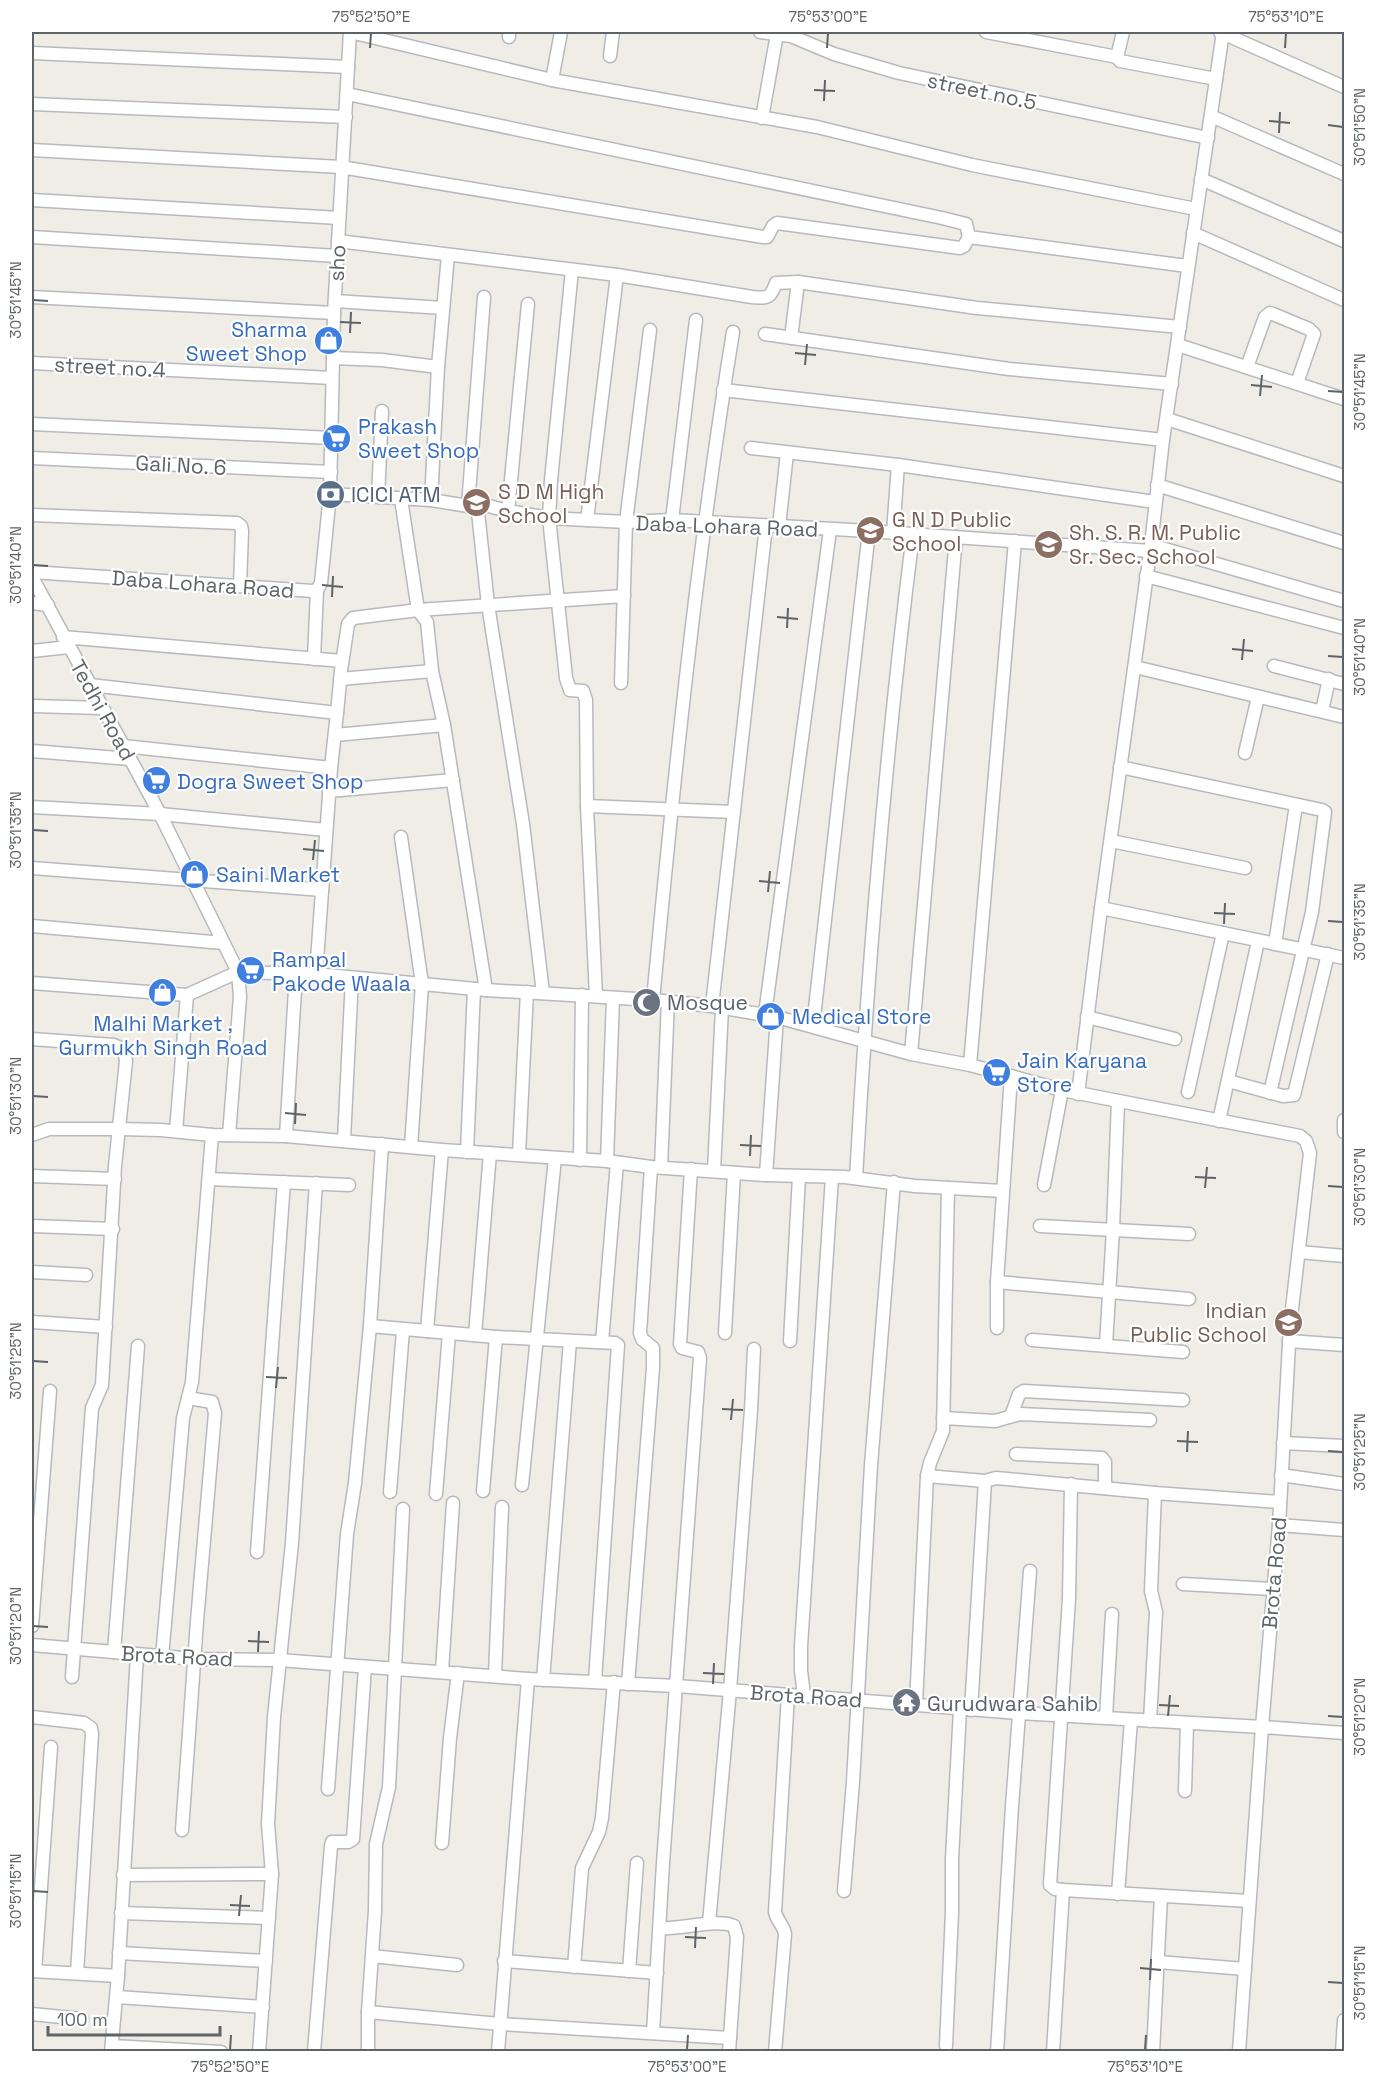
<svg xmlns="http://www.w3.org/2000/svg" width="1376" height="2083" font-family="'Space Grotesk',sans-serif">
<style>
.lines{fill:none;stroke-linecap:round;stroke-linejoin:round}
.street-casing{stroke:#b6b9bd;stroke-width:15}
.street{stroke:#fff;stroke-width:12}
.ticks{fill:none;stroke:#5d6367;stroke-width:2}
.labels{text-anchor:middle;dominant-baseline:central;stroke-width:4.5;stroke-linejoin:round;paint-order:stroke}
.street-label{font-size:21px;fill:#5d6367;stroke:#fff}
.shop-label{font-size:21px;fill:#366cbe;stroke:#fff;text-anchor:start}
.education-label{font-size:21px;fill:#785e54;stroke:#fff;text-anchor:start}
.service-label{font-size:21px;fill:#4e5e75;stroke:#fff;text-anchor:start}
.worship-label{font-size:21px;fill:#5b616d;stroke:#fff;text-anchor:start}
.neatline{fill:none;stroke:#5d6367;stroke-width:2}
.ticks-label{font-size:15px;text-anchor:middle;fill:#5d6367}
</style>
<rect width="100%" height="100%" fill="#f0ede6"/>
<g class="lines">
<defs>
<g id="street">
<polyline points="350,32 552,80 817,127 972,165 1196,209"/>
<polyline points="760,32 791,36 834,54 899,73 1208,138"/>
<polyline points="986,32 1117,57 1120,61 1216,79"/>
<polyline points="1220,32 1344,87"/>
<polyline points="509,37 509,32"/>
<polyline points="32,53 348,67"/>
<polyline points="610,56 613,32"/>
<polyline points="1117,57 1123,32"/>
<polyline points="552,80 561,32"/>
<polyline points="347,94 942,218 966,224 969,237 1187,266"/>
<polyline points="32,104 346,117"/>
<polyline points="1211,116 1344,174"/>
<polyline points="762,118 777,34"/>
<polyline points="32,150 341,167 763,237 767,237 773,226 777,223 960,248 964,246 969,237"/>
<polyline points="1201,179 1344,241"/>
<polyline points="32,200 339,218"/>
<polyline points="1193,233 1344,300"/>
<polyline points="32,237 337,256"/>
<path d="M338 241 617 275 752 297C768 298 770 299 776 283L798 282 977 308 1180 327"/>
<polyline points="572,270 551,480 549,518 566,678 570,690 583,691 586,700 587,806 596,996"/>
<polyline points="32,297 334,313"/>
<polyline points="335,301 443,308"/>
<polyline points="765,334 1009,369 1172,384"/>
<polyline points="791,338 798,282"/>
<polyline points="1178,345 1344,399"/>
<polyline points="333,358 382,360 438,367"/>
<polyline points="32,363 332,378"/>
<polyline points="1247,367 1265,317 1270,313 1273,314 1309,329 1314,334 1297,383"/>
<polyline points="723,390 1163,440"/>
<polyline points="1167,419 1344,476"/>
<polyline points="32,424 332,438"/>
<polyline points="751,448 898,465 1155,502"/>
<polyline points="32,458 331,472"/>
<polyline points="1157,485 1344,543"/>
<polyline points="330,494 334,313 350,32"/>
<polyline points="378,497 382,411"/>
<polyline points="401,499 418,610 427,622 432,671 444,725 486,990"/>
<polyline points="431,500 438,367 448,255"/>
<polyline points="477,503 488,605 523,824 543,993"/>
<polyline points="468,506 484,297"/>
<polyline points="508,511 528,304"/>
<polyline points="32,515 237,523 241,526 242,531 240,586"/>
<polyline points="587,520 617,275"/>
<polyline points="672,520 696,320"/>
<polyline points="779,526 787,453"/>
<polyline points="893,533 898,465"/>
<polyline points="1151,545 1344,601"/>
<polyline points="32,572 313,591 317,590 321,583 330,494 431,500 468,506 477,503 508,511 549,518 626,522 672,520 869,531 1150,551"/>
<polyline points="1146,576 1344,628"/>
<polyline points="32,577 160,814 238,972 240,997 229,1135"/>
<polyline points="32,603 48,605"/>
<polyline points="63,637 342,661 337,713"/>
<polyline points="32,651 69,647"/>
<polyline points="314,659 317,590"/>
<polyline points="342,664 348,624 353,618 418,610 624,596"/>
<polyline points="1274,666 1344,684"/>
<polyline points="1135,667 1344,717"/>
<polyline points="340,679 432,671"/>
<polyline points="621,683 626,522 650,330"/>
<polyline points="90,685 337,713 331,768 316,974"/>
<polyline points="32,706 102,708"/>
<polyline points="1322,711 1329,679"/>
<polyline points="335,735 444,725"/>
<polyline points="123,746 331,768"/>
<polyline points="32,751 130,759"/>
<polyline points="1245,753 1258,697"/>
<polyline points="1120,767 1322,810 1325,812 1312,912 1270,1093"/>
<polyline points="329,791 453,780"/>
<polyline points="587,806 734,812"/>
<polyline points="32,807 160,814 326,830"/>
<polyline points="401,837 422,984 411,1147"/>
<polyline points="1111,841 1245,868"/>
<polyline points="32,868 322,890"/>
<polyline points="1101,908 1344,958"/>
<polyline points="32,926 223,943"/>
<polyline points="1275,944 1296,805"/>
<polyline points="32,983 187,995 238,972 316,974 486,990 653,1000 712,1006 777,1017 911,1054 970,1065 1062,1090 1300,1136 1306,1141 1310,1153 1290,1326 1279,1525 1262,1727 1019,1713 677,1686 528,1679 279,1660 195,1659 32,1645"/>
<path d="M653 1000C674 777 697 553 733 332"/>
<polyline points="712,1006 766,526"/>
<polyline points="765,1014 830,530"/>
<polyline points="1087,1017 1175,1039"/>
<polyline points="813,1026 869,531"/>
<polyline points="32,1039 114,1045 124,1050 126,1061 115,1166 102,1385 92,1408 72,1677"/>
<polyline points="911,1054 956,537"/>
<polyline points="970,1065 1015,541"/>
<polyline points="1228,1081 1283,1096 1294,1095 1328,954"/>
<polyline points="1188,1092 1223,933"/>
<polyline points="1078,1094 1101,908 1151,545 1163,440 1223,32"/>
<polyline points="1344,1120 1344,1132"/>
<polyline points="1219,1121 1258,941"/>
<polyline points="176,1131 187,995"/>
<polyline points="32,1135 49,1129 120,1129 161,1130 212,1135 286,1136 442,1150 607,1161 651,1167 766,1175 845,1177 915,1186 1002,1191"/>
<polyline points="286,1136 296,974"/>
<polyline points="344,1140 352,978"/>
<polyline points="467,1152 474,989"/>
<polyline points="519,1154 527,992"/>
<polyline points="580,1160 582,995"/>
<polyline points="607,1161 613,998"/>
<polyline points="661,1167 668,1001"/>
<polyline points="714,1170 722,1008"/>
<polyline points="766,1175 777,1017"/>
<polyline points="32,1176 115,1179"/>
<path d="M856 1178C868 963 886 748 913 534"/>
<polyline points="209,1179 349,1185"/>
<polyline points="1044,1185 1062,1090"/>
<polyline points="32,1226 113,1229"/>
<polyline points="1040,1226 1189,1234"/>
<polyline points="1299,1252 1344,1256"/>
<polyline points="32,1272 86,1275"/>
<polyline points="997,1282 1189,1299"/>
<polyline points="32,1322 106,1327"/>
<polyline points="370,1326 496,1337 615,1343 618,1345 595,1681"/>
<polyline points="997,1328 997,1282 1011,1076"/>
<polyline points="427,1331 442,1150"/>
<polyline points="725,1333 734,1173"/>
<polyline points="475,1335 490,1153"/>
<polyline points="1032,1340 1183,1352"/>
<polyline points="790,1341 799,1177"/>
<polyline points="1289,1341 1344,1345"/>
<polyline points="602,1342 617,1163"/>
<polyline points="1106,1345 1113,1229 1118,1101"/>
<polyline points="1011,1416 1019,1394 1024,1391 1183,1400"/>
<polyline points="943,1418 995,1421 1020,1414 1150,1420"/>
<polyline points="1283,1443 1344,1446"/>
<polyline points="1016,1454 1102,1458 1105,1462 1105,1488"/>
<polyline points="1281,1475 1344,1484"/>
<polyline points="927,1476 985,1481"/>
<polyline points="1071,1484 1069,1599 1050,1885 1055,1889 1063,1890 1249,1901"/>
<polyline points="522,1485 555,1158"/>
<polyline points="483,1491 496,1337"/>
<polyline points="390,1492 403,1330"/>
<polyline points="436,1494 449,1333"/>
<polyline points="1279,1525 1344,1530"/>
<polyline points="257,1552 284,1182"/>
<polyline points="1183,1584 1272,1589"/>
<polyline points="32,1626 50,1391"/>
<polyline points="114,1652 138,1346"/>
<polyline points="162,1657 183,1418 192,1382 212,1135"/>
<polyline points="442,1671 453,1503"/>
<polyline points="495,1675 502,1507"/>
<polyline points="543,1680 570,1341"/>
<polyline points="628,1684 653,1368 653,1348 642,1339 640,1333 651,1167"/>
<polyline points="804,1695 801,1671 801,1646 832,1177"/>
<polyline points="916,1704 927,1476 930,1463 943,1431 948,1188"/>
<polyline points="971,1710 985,1481 996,1478 1155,1493 1279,1502"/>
<polyline points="32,1717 84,1723 91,1728 92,1734 77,1973"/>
<polyline points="1106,1717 1112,1614"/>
<polyline points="1150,1721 1156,1612 1151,1591 1155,1493"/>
<polyline points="328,1789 347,1534 355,1483 370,1326 382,1144"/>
<polyline points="1185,1791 1187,1723"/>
<polyline points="182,1830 197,1621 215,1413 212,1402 188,1398"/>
<polyline points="442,1843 450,1738 458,1673"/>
<polyline points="123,1875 272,1874"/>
<polyline points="844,1891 853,1782 871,1465 894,1182"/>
<polyline points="1118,1894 1131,1720"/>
<polyline points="121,1913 269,1918"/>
<polyline points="709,1923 730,1690 751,1410 754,1349"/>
<path d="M660 1928C681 1930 717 1918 734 1926L737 1937 729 2052"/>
<polyline points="119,1953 266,1961"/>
<polyline points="372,1956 457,1965"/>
<polyline points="504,1961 657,1973"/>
<polyline points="1158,1962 1245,1969"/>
<polyline points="574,1967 582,1868 599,1832 602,1818 614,1682"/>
<polyline points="32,1971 118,1976"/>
<polyline points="35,1971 51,1747"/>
<polyline points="629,1971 637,1863"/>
<polyline points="117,1997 263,2007"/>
<polyline points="368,2012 500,2024 730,2038"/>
<polyline points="32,2014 82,2019"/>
<polyline points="653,2033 663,1863 700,1358 698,1352 682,1348 680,1344 691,1169"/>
<polyline points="112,2046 221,2052"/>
<polyline points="946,2046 952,1912 952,1859 960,1709"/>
<polyline points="111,2052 118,1976 137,1655"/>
<polyline points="259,2052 272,1874 268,1824 274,1717 292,1543 316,1183"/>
<polyline points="314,2052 331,1846 332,1842 348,1842 353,1839 365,1667"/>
<polyline points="368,2052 368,2012 375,1911 376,1844 389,1787 403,1509"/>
<polyline points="498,2052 528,1679"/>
<path d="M775 2052 785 1934C784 1926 777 1921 775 1912L788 1695"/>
<polyline points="997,2052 1012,1806 1030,1571"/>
<polyline points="1053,2052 1063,1890"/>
<polyline points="1153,2052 1161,1896"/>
<polyline points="1239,2052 1262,1727 1344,1733"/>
<polyline points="1342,2052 1344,2020"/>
</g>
</defs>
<use href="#street" class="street-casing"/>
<use href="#street" class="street"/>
</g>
<path class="ticks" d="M370 48 371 33M827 48 828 33M1285 48 1286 33M814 90 835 91M824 101 825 80M1269 121 1290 123M1328 125 1343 127M1279 133 1280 112M33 300 48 301M340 322 361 323M350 333 351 312M795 353 816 355M805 365 807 344M1251 385 1272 387M1328 391 1343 392M1260 396 1262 375M33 565 48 566M322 585 343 587M332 597 333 576M777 617 798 619M787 628 788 608M1232 649 1253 651M1328 656 1343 657M1242 660 1244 639M33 830 48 831M303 849 324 851M313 860 315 840M759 881 780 883M768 892 770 871M1214 913 1235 914M1328 921 1343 922M1224 924 1225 903M33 1096 48 1097M285 1113 306 1115M295 1124 296 1103M740 1145 761 1146M750 1156 751 1135M1195 1177 1216 1178M1328 1186 1343 1187M1205 1188 1207 1167M33 1361 48 1362M266 1377 287 1378M276 1388 278 1367M722 1409 743 1410M731 1420 733 1399M1177 1441 1198 1442M1328 1451 1343 1452M1187 1452 1188 1431M33 1626 48 1627M248 1641 269 1642M258 1652 259 1631M703 1673 724 1674M713 1684 714 1663M1159 1705 1179 1706M1168 1716 1170 1695M1328 1716 1343 1717M33 1891 48 1892M230 1905 250 1906M239 1916 241 1895M685 1937 706 1938M695 1948 696 1927M1140 1968 1161 1970M1150 1980 1151 1959M1328 1982 1343 1983M230 2050 231 2035M687 2050 688 2035M1145 2050 1146 2035"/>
<defs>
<symbol id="shop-disc" viewBox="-11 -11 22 22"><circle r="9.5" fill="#3f7fe0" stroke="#fff"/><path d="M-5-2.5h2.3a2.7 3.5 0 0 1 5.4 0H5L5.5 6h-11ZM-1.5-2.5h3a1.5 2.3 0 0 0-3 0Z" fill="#fff"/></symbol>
<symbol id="supermarket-disc" viewBox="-11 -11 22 22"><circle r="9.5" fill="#3f7fe0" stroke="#fff"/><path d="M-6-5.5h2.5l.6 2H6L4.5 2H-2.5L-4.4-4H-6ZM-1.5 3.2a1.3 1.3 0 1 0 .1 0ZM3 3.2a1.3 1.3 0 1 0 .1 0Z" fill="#fff"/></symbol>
<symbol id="bank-disc" viewBox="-11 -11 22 22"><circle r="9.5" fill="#5c6f8a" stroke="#fff"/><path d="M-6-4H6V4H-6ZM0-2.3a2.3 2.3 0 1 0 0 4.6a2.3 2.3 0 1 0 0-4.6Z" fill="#fff"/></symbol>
<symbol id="school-disc" viewBox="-11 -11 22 22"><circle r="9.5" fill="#8d6e63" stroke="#fff"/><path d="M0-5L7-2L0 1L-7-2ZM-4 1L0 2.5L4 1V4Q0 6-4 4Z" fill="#fff"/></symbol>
<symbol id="mosque-disc" viewBox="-11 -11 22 22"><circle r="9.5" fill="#6b7280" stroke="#fff"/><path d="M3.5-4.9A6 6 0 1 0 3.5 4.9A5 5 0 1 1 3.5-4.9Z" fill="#fff"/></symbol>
<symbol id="temple-disc" viewBox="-11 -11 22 22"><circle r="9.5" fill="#6b7280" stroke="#fff"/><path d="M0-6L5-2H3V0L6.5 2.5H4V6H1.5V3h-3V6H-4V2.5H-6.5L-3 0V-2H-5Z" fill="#fff"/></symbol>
</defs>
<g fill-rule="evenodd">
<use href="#shop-disc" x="312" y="324" width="33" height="33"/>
<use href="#supermarket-disc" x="320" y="422" width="33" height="33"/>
<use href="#bank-disc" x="314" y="478" width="33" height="33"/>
<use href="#school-disc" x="460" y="486" width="33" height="33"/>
<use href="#school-disc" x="854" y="514" width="33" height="33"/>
<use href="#school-disc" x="1032" y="528" width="33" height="33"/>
<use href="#supermarket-disc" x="140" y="764" width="33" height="33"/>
<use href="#shop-disc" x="178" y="858" width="33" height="33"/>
<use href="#supermarket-disc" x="234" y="954" width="33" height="33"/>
<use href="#shop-disc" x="146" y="976" width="33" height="33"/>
<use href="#mosque-disc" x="630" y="986" width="33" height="33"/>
<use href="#shop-disc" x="754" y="1000" width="33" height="33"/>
<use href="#supermarket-disc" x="980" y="1056" width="33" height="33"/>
<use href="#school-disc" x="1272" y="1306" width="33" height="33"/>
<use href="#temple-disc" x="890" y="1686" width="33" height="33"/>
</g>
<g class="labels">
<g class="street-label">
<text transform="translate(982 91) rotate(12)">street no.5</text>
<text transform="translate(337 263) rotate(-87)">sho</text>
<text transform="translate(110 367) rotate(3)">street no.4</text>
<text transform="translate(181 465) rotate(3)">Gali No. 6</text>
<text transform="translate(727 526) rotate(2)">Daba Lohara Road</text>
<text transform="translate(203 584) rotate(4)">Daba Lohara Road</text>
<text transform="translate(103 710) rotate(61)">Tedhi Road</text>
<text transform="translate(1274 1573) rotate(-85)">Brota Road</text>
<text transform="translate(177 1656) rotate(3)">Brota Road</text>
<text transform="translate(806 1696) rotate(4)">Brota Road</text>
</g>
<g class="shop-label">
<text x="307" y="329" text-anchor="end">Sharma<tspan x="307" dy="24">Sweet Shop</tspan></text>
<text x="358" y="426">Prakash<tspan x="358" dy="24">Sweet Shop</tspan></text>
<text x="177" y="781">Dogra Sweet Shop</text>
<text x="216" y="874">Saini Market</text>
<text x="272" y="959">Rampal<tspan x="272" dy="24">Pakode Waala</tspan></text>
<text x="792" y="1016">Medical Store</text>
<text x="163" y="1023" text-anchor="middle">Malhi Market ,<tspan x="163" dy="24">Gurmukh Singh Road</tspan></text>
<text x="1017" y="1060">Jain Karyana<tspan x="1017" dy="24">Store</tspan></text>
</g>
<g class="education-label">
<text x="498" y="491">S D M High<tspan x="498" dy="24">School</tspan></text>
<text x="892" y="519">G N D Public<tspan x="892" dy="24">School</tspan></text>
<text x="1069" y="532">Sh. S. R. M. Public<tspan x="1069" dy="24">Sr. Sec. School</tspan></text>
<text x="1267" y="1310" text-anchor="end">Indian<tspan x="1267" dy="24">Public School</tspan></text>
</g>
<g class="service-label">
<text x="351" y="494">ICICI ATM</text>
</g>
<g class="worship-label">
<text x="667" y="1002">Mosque</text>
<text x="927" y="1703">Gurudwara Sahib</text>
</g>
</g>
<rect width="1376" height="2083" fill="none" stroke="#ffffff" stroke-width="66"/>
<path d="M48 2026v9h172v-9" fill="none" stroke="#5d6367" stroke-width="3"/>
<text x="57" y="2026" font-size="18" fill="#5d6367" stroke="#ffffff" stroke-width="4.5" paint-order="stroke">100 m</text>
<rect x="33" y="33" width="1310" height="2017" class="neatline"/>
<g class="ticks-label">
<text x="371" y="22">75°52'50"E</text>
<text x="828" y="22">75°53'00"E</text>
<text x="1286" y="22">75°53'10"E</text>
<text transform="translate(1360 127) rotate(-90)" y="5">30°51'50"N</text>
<text transform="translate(16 300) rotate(-90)" y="5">30°51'45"N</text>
<text transform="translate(1360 392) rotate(-90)" y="5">30°51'45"N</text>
<text transform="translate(16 565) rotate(-90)" y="5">30°51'40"N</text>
<text transform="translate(1360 657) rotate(-90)" y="5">30°51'40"N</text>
<text transform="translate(16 830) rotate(-90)" y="5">30°51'35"N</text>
<text transform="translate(1360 922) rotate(-90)" y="5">30°51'35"N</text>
<text transform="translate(16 1096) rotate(-90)" y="5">30°51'30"N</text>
<text transform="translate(1360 1187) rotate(-90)" y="5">30°51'30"N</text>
<text transform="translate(16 1361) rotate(-90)" y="5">30°51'25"N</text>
<text transform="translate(1360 1452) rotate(-90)" y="5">30°51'25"N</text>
<text transform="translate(16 1626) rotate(-90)" y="5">30°51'20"N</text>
<text transform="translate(1360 1717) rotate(-90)" y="5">30°51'20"N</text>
<text transform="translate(16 1891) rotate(-90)" y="5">30°51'15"N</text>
<text transform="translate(1360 1983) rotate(-90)" y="5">30°51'15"N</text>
<text x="230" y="2072">75°52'50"E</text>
<text x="687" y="2072">75°53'00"E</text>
<text x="1145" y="2072">75°53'10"E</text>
</g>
</svg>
